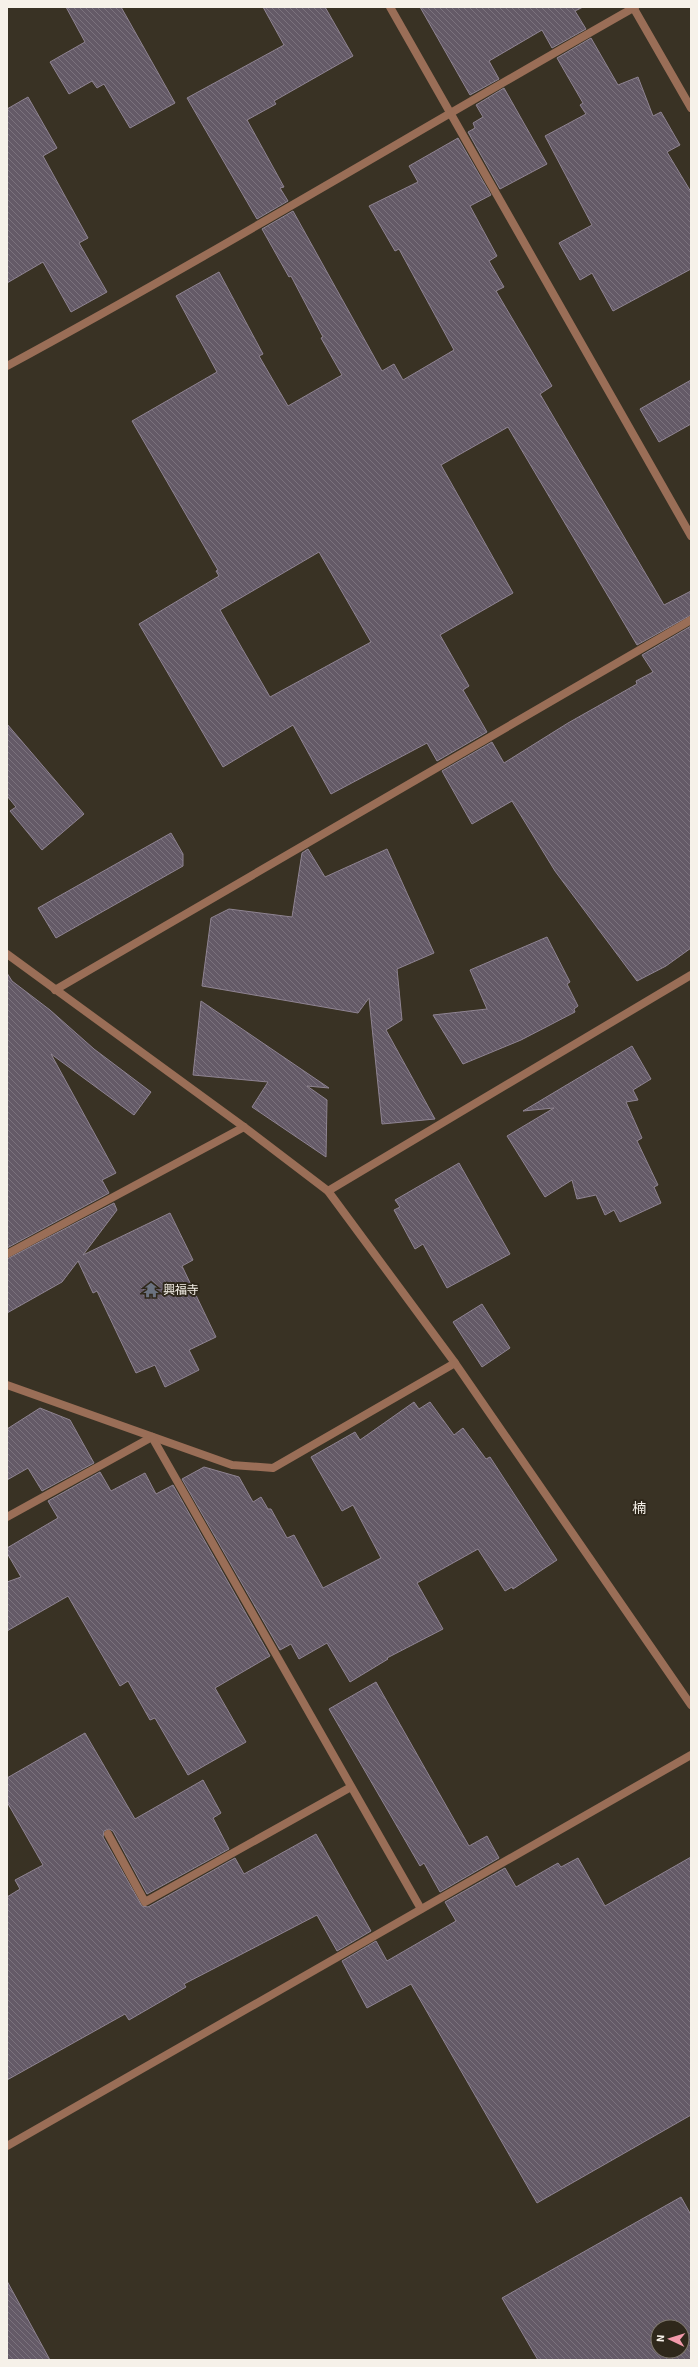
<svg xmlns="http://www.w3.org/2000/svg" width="698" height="2367" font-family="'Source Sans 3','Noto Sans JP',sans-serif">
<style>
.building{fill:url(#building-back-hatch);stroke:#8f8492;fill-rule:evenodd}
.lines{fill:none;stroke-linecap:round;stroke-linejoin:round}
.minor{stroke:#9a6e57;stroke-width:8}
.labels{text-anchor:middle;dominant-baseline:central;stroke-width:4;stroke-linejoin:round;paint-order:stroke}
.poi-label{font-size:12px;fill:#f6f1e9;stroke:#2f281b;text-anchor:start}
.quarter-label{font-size:14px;fill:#f6f1e9;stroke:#2f281b}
</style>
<defs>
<pattern id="building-back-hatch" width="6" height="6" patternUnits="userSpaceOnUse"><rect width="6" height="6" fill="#645a67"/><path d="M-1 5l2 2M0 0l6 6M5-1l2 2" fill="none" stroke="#7b727d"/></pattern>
</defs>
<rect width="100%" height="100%" fill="#393224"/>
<g class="building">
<polygon points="66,7 121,7 175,103 130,128 104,84 97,88 92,81 69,94 50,62 85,42"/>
<polygon points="263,7 325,7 353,56 274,101 276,104 247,120 284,187 280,188 288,201 257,219 187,98 284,45"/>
<polygon points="420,7 583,7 575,11 586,29 552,48 542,30 489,61 499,79 470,95"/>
<polygon points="591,38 618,85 638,77 653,116 661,112 680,145 667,152 691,192 691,269 613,311 592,273 580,280 559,243 592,225 545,136 586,114 580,105 583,103 557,58"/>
<polygon points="504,88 547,164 500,189 468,132 475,128 473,123 483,117 476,105"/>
<polygon points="28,97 57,148 43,156 88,238 79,243 107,292 71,312 43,262 7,283 7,109"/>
<path d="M458 138 491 195 470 206 497 256 489 261 504 287 496 291 552 386 540 394 664 605 691 591V615L637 645 508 427 441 465 513 593 440 635 469 686 463 690 487 732 437 761 427 743 331 794 293 725 223 767 139 624 219 576 216 571 218 570 132 421 217 372 176 296 219 272 263 354 259 356 288 406 342 375 321 338 323 337 291 276 289 277 262 229 293 211 382 371 394 364 403 380 454 350 399 249 395 251 369 206 418 182 409 166ZM319 552 371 642 270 697 220 610Z"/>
<polygon points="691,380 691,424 659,442 640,409"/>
<polygon points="691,626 691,948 666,966 637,981 555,871 512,801 472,824 442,771 492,742 504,763 568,723 637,684 636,681 653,672 642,655"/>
<polygon points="7,724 84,814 42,850 10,811 16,807 7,796"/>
<polygon points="171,833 183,854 183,866 56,938 38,908"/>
<polygon points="308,849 325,877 387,849 434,953 397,969 402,1020 386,1030 435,1119 382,1124 369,998 358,1013 202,986 211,918 229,909 292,917 302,853"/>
<polygon points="547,937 570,982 567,984 578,1006 574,1009 575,1012 521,1040 463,1064 433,1015 487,1009 470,970"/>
<polygon points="7,973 12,981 50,1010 94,1049 151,1092 134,1115 51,1054 116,1173 102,1180 109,1193 7,1248"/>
<polygon points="201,1001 329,1088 307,1086 327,1100 326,1157 252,1107 268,1082 193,1075"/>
<polygon points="632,1046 651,1079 633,1090 638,1100 626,1102 642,1138 637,1141 658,1185 654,1187 661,1203 620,1222 614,1210 605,1215 596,1195 577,1199 572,1180 545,1197 507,1136 554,1108 523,1111"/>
<polygon points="459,1163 510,1254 447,1288 423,1244 415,1249 394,1210 400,1207 395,1200"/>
<polygon points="114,1203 117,1210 83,1255 170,1213 193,1260 182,1266 216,1337 189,1350 199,1370 165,1387 155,1365 136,1373 97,1291 93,1293 78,1261 62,1282 7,1313 7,1259"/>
<polygon points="482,1304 510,1348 482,1367 453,1322"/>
<polygon points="414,1402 419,1409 430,1402 454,1435 463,1428 486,1459 490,1457 557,1560 513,1589 512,1587 505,1591 478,1549 417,1583 443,1629 387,1658 388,1659 350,1682 327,1643 299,1659 291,1644 280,1650 182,1479 204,1467 239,1477 253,1502 261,1497 268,1509 271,1509 287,1538 294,1535 323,1588 381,1558 353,1505 342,1511 311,1457 355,1432 360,1440"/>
<polygon points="40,1408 70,1420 94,1463 42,1491 28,1468 7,1480 7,1429"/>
<polygon points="100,1472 111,1491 145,1473 156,1494 173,1485 270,1656 215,1688 246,1742 188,1775 155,1718 150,1720 128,1681 120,1686 68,1596 7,1631 7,1582 21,1577 7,1553 7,1548 58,1518 48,1501"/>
<polygon points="376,1682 469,1846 487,1836 499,1858 440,1892 424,1863 420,1866 329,1709"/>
<polygon points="85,1733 135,1819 203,1780 221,1813 213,1818 229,1849 147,1894 113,1831 109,1829 104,1831 103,1837 142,1906 148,1907 235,1858 244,1874 316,1834 371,1931 337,1951 317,1915 184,1984 186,1987 129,2020 125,2014 7,2080 7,1897 20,1889 15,1880 43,1865 7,1802 7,1778"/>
<polygon points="691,1857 691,2115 537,2203 411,1984 367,2008 342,1961 376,1941 387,1961 456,1921 445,1902 505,1868 516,1887 558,1863 561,1867 578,1858 605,1906"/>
<path d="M681 2197 691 2215V2360H538L502 2298ZM658 2327H682V2351H658Z"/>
<polygon points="7,2281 50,2360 7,2360"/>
</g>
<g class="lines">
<g class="minor">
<polyline points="390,7 691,536"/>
<polyline points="633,7 691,108"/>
<path d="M7 366C219 251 425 126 635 7"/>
<polyline points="7,954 244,1127 328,1191 455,1363 691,1705"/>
<polyline points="55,990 691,620"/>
<polyline points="328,1191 691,975"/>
<polyline points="7,1254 244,1127"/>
<polyline points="7,1385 232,1465 273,1468 455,1363"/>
<polyline points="7,1517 152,1437 421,1909"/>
<polyline points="108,1834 145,1902 351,1787"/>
<polyline points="7,2146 691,1755"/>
</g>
</g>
<defs>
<symbol id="temple-bare" viewBox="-9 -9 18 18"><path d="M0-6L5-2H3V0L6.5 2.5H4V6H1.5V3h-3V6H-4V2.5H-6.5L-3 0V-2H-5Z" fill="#6b7280" stroke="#2f281b" stroke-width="2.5" paint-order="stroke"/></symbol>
</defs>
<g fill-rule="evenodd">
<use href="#temple-bare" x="140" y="1279" width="22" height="22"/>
</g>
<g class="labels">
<g class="poi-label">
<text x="163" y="1290">興福寺</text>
</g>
<g class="quarter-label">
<text x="639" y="1509">楠</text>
</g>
</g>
<rect width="698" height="2367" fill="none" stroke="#f6f1e9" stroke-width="16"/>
<g transform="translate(670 2339) rotate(274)"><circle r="19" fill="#2f281b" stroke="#7f786d"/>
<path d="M0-3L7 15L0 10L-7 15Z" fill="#f39aab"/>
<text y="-6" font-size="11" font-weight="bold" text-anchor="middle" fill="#f6f1e9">N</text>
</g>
</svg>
